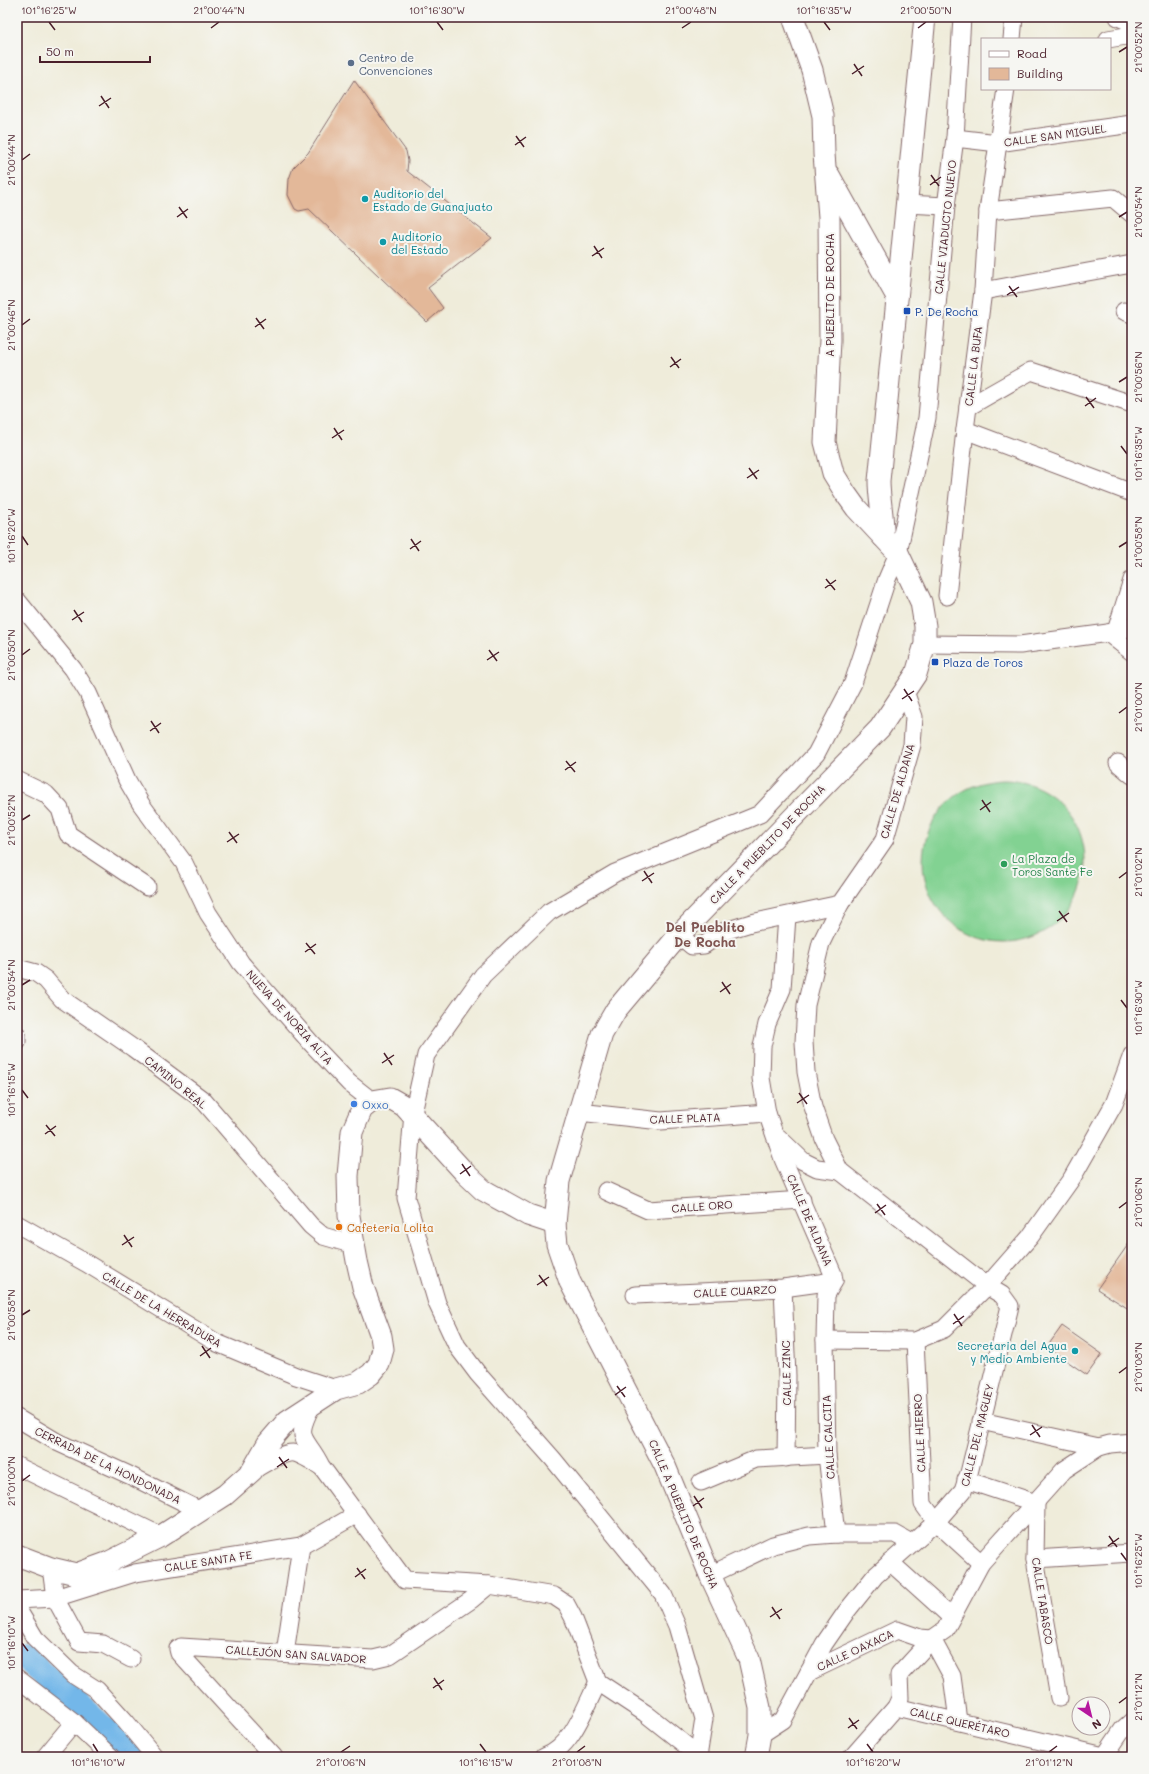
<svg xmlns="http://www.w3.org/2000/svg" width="1149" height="1774" font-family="Mali,sans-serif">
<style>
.green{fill:#82d292;stroke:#66785e}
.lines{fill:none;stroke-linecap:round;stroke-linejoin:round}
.river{stroke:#73b7e9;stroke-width:26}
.building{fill:#e3b899}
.minor-casing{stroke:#846768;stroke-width:19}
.tertiary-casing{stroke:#846768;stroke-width:23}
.minor{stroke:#fff;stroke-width:17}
.tertiary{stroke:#fff;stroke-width:21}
.ticks{fill:none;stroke:#4a1f2b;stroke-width:1.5}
.service-dot{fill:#5c6f8a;stroke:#f6f6f2;stroke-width:1.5}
.culture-dot{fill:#0f9aa8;stroke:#f6f6f2;stroke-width:1.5}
.transit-dot{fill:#1a4fb4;stroke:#f6f6f2;stroke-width:1.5}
.leisure-dot{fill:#2e9e5b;stroke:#f6f6f2;stroke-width:1.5}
.shop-dot{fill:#3f7fe0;stroke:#f6f6f2;stroke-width:1.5}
.food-dot{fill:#e8710a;stroke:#f6f6f2;stroke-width:1.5}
.labels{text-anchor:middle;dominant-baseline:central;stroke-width:4;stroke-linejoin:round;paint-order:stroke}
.service-label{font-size:11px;fill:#4e5e75;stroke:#f6f6f2;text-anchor:start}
.street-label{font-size:11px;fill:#4a1f2b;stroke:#f6f6f2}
.culture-label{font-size:11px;fill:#0d838f;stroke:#f6f6f2;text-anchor:start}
.transit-label{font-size:11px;fill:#164399;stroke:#f6f6f2;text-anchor:start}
.leisure-label{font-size:11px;fill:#27864d;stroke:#f6f6f2;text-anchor:start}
.shop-label{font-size:11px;fill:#366cbe;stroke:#f6f6f2;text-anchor:start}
.food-label{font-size:11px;fill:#c56008;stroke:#f6f6f2;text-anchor:start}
.quarter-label{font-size:13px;font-weight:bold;fill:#805552;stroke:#f6f6f2}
.neatline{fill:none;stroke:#4a1f2b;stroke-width:1.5}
.ticks-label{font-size:10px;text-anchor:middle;fill:#4a1f2b}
</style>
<rect width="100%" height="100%" fill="#f6f6f2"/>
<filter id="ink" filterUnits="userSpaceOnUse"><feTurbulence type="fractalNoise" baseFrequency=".025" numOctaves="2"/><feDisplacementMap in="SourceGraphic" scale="8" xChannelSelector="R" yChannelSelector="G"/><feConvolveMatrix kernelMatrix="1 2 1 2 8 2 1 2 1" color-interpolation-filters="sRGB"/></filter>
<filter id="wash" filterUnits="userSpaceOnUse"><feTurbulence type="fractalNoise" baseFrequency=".012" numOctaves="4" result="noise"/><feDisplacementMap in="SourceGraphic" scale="16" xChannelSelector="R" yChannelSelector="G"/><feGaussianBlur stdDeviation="0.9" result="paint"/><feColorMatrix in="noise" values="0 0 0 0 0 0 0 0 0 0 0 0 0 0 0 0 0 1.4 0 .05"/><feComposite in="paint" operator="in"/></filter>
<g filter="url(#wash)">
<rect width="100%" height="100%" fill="#efecda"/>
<circle class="green" cx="1004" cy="861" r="81"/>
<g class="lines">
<polyline class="river" points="24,1657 136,1757"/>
</g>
<g id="blocks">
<g class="building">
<polygon points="354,80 406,151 408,161 407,171 492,238 428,288 443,308 427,322 309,209 299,211 295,209 288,195 289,179 293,168 308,153"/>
<polygon points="1132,1239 1132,1311 1097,1289"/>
<polygon points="1062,1326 1102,1354 1087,1375 1047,1347"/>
</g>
</g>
</g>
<g filter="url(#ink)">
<use href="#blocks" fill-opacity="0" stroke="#846768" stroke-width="1"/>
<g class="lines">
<defs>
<g id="minor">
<polyline points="1118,17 1132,23"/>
<polyline points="1012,39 1014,17"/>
<polyline points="1108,39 1132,35"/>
<polyline points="955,138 998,143 1132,124"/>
<polyline points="906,204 946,206"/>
<polyline points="988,211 1113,198 1132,214"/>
<polyline points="983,291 1132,264"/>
<polyline points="1124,311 1132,314"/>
<polyline points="968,407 1031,371 1132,404"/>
<polyline points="965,430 1132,493"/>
<polyline points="947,596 965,430 983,291 988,211 1006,89"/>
<polyline points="17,600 73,669 88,693 127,780 141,804 184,863 208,913 241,963 311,1043 349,1083 372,1101"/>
<polyline points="1116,631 1132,580"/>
<polyline points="1108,633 1132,652"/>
<polyline points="925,644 1020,645 1108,633 1132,627"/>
<polyline points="1118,763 1132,775"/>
<polyline points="17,780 46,794 60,809 68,834 147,887"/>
<polyline points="787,916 782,989 767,1024 762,1046 761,1078 767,1113 783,1159 833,1274 834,1281 826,1295 825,1340 827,1455 836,1534"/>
<polyline points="679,935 692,946 704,945 725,931 751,923 840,904 885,839 912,745 914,717 905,691"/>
<polyline points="17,968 36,973 46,980 62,999 133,1048 203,1100 311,1226 323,1236 354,1245"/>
<polyline points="17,1035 17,1042"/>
<polyline points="579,1112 661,1121 767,1113"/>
<polyline points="778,1137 803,1161 817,1168 840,1171"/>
<polyline points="606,1191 648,1210 802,1200"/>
<polyline points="17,1224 86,1263 217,1343 296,1376 336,1389"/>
<polyline points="783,1288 787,1376 786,1458"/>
<polyline points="635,1295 783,1288 834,1281"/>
<polyline points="825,1340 915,1341 944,1329 987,1286 1030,1237 1072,1178 1114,1104 1132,1055"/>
<polyline points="915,1341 923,1504 936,1522 981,1563"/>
<path d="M312 1405C293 1442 306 1435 321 1466L405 1580 489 1585 554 1596 566 1604 573 1617 598 1682 645 1713 698 1755"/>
<polyline points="17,1418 57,1442 129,1475 199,1510"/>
<polyline points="981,1421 1099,1447"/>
<polyline points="17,1466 161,1536"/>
<path d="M252 1471C262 1465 287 1449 298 1454 306 1457 313 1462 320 1466"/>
<polyline points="966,1480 1036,1503"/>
<polyline points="701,1482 756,1459 827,1455"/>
<polyline points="1036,1503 1035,1559 1059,1698"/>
<polyline points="1035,1559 1132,1553"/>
<polyline points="890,1562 951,1617"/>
<polyline points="51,1568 55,1598 79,1642 103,1644 131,1659"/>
<polyline points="710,1575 773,1545 809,1536 836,1534 895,1534 911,1543"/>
<polyline points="17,1600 55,1598 135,1573 301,1546 357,1514"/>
<polyline points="17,1608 35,1638 72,1674 97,1690 126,1722 155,1757"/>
<polyline points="285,1653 301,1546"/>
<polyline points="809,1672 897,1630 920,1638 932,1639 952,1676 958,1721"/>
<polyline points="17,1678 74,1722 111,1757"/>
<polyline points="896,1707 1104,1756"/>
<polyline points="760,1735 783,1720 824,1644 846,1612 875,1576 936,1522 963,1491 969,1473 1010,1306 1002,1295 987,1286 840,1171 824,1139 813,1107 806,1072 804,1042 806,1005 821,943 840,904"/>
<polyline points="45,1757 74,1722"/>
<polyline points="274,1757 179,1653 178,1649 181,1647 373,1659 390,1655 471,1600 489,1585"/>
<path d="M544 1757C572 1748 585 1707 598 1682"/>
<polyline points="698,1757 704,1719 677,1626 663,1594 553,1459 478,1374 457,1346 437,1303 406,1198 413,1113 426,1055 483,975 549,912 615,873 760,814 816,754 853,683 887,579 898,553 927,418 946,206 955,138 962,17"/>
<polyline points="852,1757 896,1707 900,1698 899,1675 932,1639 945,1630 981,1563 1064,1470 1099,1447 1110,1444 1132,1442"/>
<polyline points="1104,1757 1123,1729 1132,1721"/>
</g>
<g id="tertiary">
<polyline points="829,175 897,297"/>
<path d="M883 537C884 518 879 500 879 481L925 17"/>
<polyline points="17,1555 51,1568 76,1574 109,1562 161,1536 225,1495 252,1471 268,1443 287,1421 336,1389 358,1383 371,1374 379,1364 383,1349 381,1336 363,1287 357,1261 349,1216 348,1176 352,1132 362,1109 372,1101 390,1098 404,1106 466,1174 483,1190 528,1215 555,1224"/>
<polyline points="756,1757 760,1735 760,1708 749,1659 710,1575 665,1466 570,1282 557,1244 555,1224 559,1181 579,1112 602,1034 616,1010 679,935 880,728 916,674 925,644 925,626 921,602 898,553 856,508 846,494 833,473 825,442 830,340 829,217 824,154 823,116 812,70 793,17"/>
</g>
</defs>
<use href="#minor" class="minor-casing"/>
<use href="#tertiary" class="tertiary-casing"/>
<use href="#minor" class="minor"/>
<use href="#tertiary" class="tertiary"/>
</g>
</g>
<path class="ticks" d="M49 22 55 30M437 22 443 30M824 22 830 30M211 28 219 22M682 28 691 22M918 28 926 22M1119 52 1127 47M854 64 862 76M852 74 864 66M101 96 109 108M99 106 111 98M516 136 524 147M515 145 526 137M22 160 30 154M931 175 939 186M930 185 941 177M179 207 187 218M177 217 188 209M1119 217 1127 212M594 246 602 258M592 256 604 248M1009 286 1017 297M1007 295 1019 287M256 318 264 329M22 325 30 319M255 327 266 319M671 357 679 368M670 367 681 359M1119 382 1127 377M1086 397 1094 408M1085 406 1096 398M334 428 342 440M332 438 344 430M1121 446 1127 454M749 468 757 479M747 478 759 470M22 536 28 545M411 539 419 551M1119 547 1127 542M410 549 421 541M826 579 835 590M825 588 836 580M74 610 82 622M72 620 84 612M489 650 497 661M22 655 30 649M487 660 499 652M904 689 912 701M902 699 914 691M1119 713 1127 707M151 721 159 733M150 731 161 723M566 761 575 772M565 770 576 762M982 800 990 812M980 810 991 802M22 820 30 815M229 832 237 843M227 842 239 834M644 871 652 883M1119 878 1127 872M642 881 654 873M1059 911 1067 922M1057 921 1069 913M306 943 315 954M305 952 316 944M722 982 730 994M22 985 30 980M720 992 731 984M1121 1000 1127 1008M384 1053 392 1065M382 1063 394 1055M22 1090 28 1098M799 1093 807 1104M797 1103 809 1095M46 1125 55 1136M45 1134 56 1126M462 1164 470 1176M460 1174 471 1166M877 1204 885 1215M1119 1208 1127 1202M875 1213 886 1205M124 1235 132 1247M122 1245 134 1237M539 1275 547 1286M537 1285 549 1277M954 1314 962 1326M22 1315 30 1310M953 1324 964 1316M202 1346 210 1358M200 1356 211 1348M1119 1373 1127 1367M617 1386 625 1397M615 1395 626 1387M1032 1425 1040 1437M1030 1435 1042 1427M279 1457 287 1468M277 1467 289 1459M22 1481 30 1475M694 1496 702 1508M693 1506 704 1498M1109 1536 1117 1547M1108 1546 1119 1538M1121 1553 1127 1561M357 1568 365 1579M355 1577 366 1569M772 1607 780 1619M770 1617 782 1609M22 1643 28 1651M434 1678 442 1690M433 1688 444 1680M1119 1703 1127 1697M849 1718 857 1729M848 1728 859 1720M93 1744 98 1752M480 1744 486 1752M867 1744 873 1752M341 1752 350 1746M577 1752 585 1746M1049 1752 1057 1746"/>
<circle class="service-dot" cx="351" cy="63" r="4"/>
<g class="culture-dot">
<circle cx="365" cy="199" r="4"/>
<circle cx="383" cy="242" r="4"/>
<circle cx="1075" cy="1351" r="4"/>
</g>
<g class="transit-dot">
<rect x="903" y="307" width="8" height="8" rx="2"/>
<rect x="931" y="658" width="8" height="8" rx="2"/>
</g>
<circle class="leisure-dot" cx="1004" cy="864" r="4"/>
<circle class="shop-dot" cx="354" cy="1104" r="4"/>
<circle class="food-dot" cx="339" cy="1227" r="4"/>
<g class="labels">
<g class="service-label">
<text x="359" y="57">Centro de<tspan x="359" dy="13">Convenciones</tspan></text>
</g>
<g class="street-label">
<text transform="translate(1055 135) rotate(-8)">CALLE SAN MIGUEL</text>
<text transform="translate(945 227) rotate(-84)">CALLE VIADUCTO NUEVO</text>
<text transform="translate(829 295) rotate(-90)">A PUEBLITO DE ROCHA</text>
<text transform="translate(973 366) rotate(-83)">CALLE LA BUFA</text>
<text transform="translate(897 791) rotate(-74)">CALLE DE ALDANA</text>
<text transform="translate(767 844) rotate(-46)">CALLE A PUEBLITO DE ROCHA</text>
<text transform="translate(290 1017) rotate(48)">NUEVA DE NORIA ALTA</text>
<text transform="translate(176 1082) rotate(39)">CAMINO REAL</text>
<text transform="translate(685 1118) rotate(-2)">CALLE PLATA</text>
<text transform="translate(702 1206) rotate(-4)">CALLE ORO</text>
<text transform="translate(810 1220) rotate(67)">CALLE DE ALDANA</text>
<text transform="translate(735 1291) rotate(-3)">CALLE CUARZO</text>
<text transform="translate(162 1309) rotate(31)">CALLE DE LA HERRADURA</text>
<text transform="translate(786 1373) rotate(-91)">CALLE ZINC</text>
<text transform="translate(919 1433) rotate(-93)">CALLE HIERRO</text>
<text transform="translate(977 1435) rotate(-76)">CALLE DEL MAGUEY</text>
<text transform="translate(828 1437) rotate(-93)">CALLE CALCITA</text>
<text transform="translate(108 1465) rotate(26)">CERRADA DE LA HONDONADA</text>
<text transform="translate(684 1514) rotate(67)">CALLE A PUEBLITO DE ROCHA</text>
<text transform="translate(208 1561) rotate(-9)">CALLE SANTA FE</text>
<text transform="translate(1043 1601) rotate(81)">CALLE TABASCO</text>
<text transform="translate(855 1650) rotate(-25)">CALLE OAXACA</text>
<text transform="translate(296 1654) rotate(4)">CALLEJÓN SAN SALVADOR</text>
<text transform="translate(960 1722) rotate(13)">CALLE QUERÉTARO</text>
</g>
<g class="culture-label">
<text x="373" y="193">Auditorio del<tspan x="373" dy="13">Estado de Guanajuato</tspan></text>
<text x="391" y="236">Auditorio<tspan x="391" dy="13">del Estado</tspan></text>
<text x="1067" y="1345" text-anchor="end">Secretaria del Agua<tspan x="1067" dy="13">y Medio Ambiente</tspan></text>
</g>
<g class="transit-label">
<text x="915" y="311">P. De Rocha</text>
<text x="943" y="662">Plaza de Toros</text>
</g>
<g class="leisure-label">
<text x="1012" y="858">La Plaza de<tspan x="1012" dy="13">Toros Sante Fe</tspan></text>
</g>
<g class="shop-label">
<text x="362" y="1104">Oxxo</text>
</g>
<g class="food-label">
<text x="347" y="1227">Cafeteria Lolita</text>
</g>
<g class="quarter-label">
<text x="705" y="926">Del Pueblito<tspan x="705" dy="15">De Rocha</tspan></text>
</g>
</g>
<rect width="1149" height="1774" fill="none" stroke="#f6f6f2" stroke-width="44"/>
<rect x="981" y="38" width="130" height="52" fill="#f6f6f2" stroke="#b1a0a2"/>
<rect x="989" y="51" width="20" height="6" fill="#ffffff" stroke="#b1a0a2"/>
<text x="1017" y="58" font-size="12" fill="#4a1f2b">Road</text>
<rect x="989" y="68" width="20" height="12" fill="#e3b899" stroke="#b1a0a2"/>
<text x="1017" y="78" font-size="12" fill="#4a1f2b">Building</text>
<g transform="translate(1091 1716) rotate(145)"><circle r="19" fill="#f6f6f2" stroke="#b1a0a2"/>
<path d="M0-3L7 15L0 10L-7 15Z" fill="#b5179e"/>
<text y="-6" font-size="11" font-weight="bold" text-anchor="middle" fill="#4a1f2b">N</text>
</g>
<path d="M40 56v6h110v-6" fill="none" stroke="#4a1f2b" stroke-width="2"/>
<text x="46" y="56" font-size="12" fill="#4a1f2b" stroke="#f6f6f2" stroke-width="3" paint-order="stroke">50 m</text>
<rect x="22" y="22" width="1105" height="1730" class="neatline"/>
<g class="ticks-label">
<text x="49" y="14">101°16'25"W</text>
<text x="219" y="14">21°00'44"N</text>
<text x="437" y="14">101°16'30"W</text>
<text x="691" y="14">21°00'48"N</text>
<text x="824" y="14">101°16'35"W</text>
<text x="926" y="14">21°00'50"N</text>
<text transform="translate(1138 47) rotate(-90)" y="4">21°00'52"N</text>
<text transform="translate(11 160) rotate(-90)" y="4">21°00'44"N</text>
<text transform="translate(1138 212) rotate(-90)" y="4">21°00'54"N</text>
<text transform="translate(11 325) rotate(-90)" y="4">21°00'46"N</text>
<text transform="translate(1138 377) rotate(-90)" y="4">21°00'56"N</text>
<text transform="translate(1138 454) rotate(-90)" y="4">101°16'35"W</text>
<text transform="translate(11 536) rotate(-90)" y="4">101°16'20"W</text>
<text transform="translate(1138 542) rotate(-90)" y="4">21°00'58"N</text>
<text transform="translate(11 655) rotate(-90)" y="4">21°00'50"N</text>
<text transform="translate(1138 707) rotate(-90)" y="4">21°01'00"N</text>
<text transform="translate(11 820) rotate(-90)" y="4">21°00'52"N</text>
<text transform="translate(1138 872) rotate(-90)" y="4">21°01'02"N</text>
<text transform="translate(11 985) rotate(-90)" y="4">21°00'54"N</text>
<text transform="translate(1138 1008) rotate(-90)" y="4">101°16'30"W</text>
<text transform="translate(11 1090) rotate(-90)" y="4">101°16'15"W</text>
<text transform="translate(1138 1202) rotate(-90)" y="4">21°01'06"N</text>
<text transform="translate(11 1315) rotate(-90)" y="4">21°00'58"N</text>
<text transform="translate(1138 1367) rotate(-90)" y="4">21°01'08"N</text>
<text transform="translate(11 1481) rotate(-90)" y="4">21°01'00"N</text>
<text transform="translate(1138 1561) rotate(-90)" y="4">101°16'25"W</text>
<text transform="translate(11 1643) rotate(-90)" y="4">101°16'10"W</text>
<text transform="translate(1138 1697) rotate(-90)" y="4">21°01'12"N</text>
<text x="98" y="1766">101°16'10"W</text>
<text x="341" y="1766">21°01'06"N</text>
<text x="486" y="1766">101°16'15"W</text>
<text x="577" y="1766">21°01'08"N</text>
<text x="873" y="1766">101°16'20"W</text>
<text x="1049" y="1766">21°01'12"N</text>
</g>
</svg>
